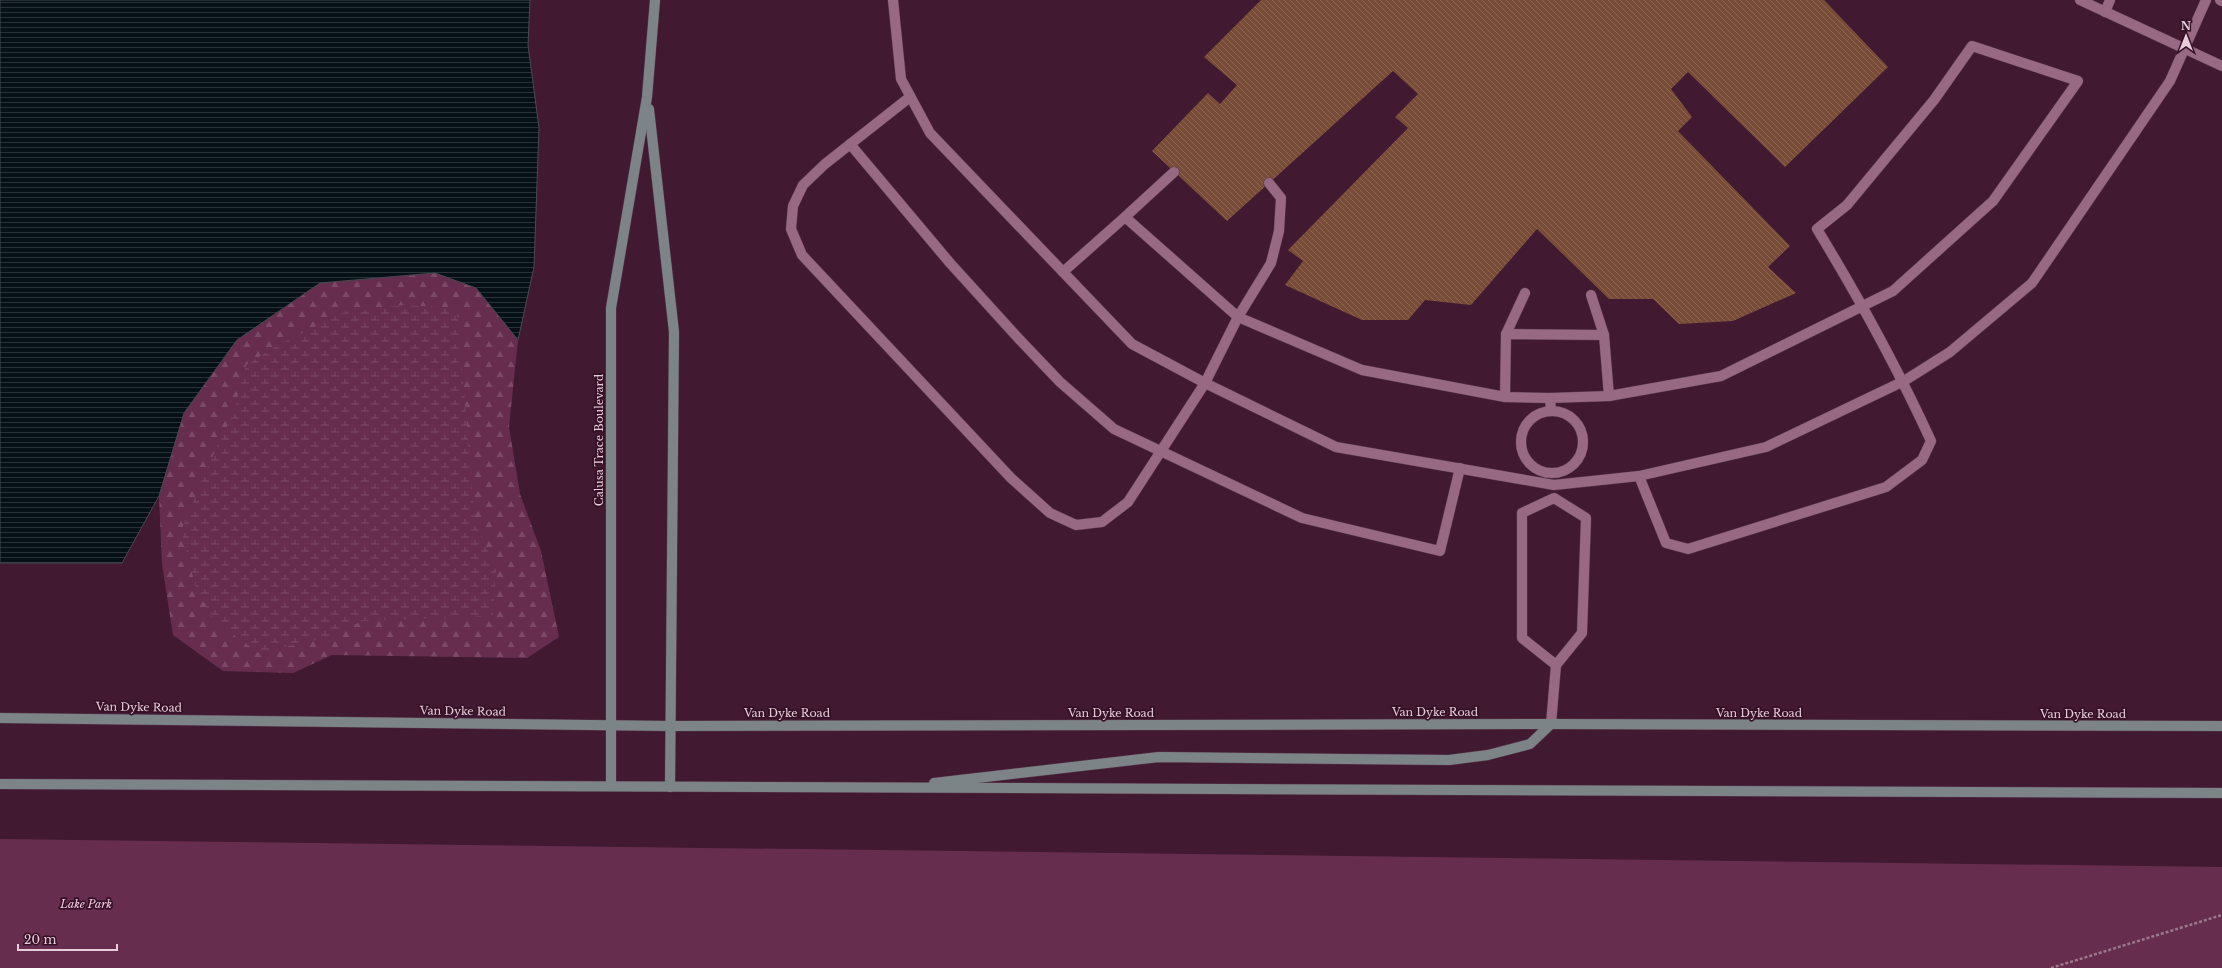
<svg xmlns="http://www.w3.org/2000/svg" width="2222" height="968" font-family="'Libre Baskerville',serif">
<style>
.forest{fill:url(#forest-firs)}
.wetland{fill:url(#wetland-marsh)}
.green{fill:#662d4e}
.water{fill:url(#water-rules);stroke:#494951}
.building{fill:url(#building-back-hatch)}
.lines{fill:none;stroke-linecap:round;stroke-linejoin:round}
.lane-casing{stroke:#58384a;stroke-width:11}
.secondary-casing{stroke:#58384a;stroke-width:11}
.path{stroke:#99798b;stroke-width:2.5;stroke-dasharray:3 2;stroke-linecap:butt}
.lane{stroke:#976982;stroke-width:10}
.secondary{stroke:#7c8488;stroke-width:10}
.labels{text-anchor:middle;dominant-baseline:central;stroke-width:3.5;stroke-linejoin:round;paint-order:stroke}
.street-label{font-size:11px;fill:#e7cdda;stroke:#361027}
.park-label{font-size:11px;font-style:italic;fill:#f9cfe4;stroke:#361027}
</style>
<defs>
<pattern id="forest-firs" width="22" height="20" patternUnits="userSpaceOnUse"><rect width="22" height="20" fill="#662d4e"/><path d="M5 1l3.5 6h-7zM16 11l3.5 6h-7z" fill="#7c4a67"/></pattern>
<pattern id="wetland-marsh" width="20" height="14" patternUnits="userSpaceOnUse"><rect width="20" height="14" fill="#662d4e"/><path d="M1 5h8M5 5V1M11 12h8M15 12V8" fill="none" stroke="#7c4a67"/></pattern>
<pattern id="water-rules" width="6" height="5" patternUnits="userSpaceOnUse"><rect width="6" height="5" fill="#051116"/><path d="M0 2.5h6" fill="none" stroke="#293237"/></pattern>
<pattern id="building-back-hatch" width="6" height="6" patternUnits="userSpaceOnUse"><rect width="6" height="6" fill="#784c37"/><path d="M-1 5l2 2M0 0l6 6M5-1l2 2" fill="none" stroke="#8b6553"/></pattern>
</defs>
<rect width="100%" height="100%" fill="#411a31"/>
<polygon class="forest" points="435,273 476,288 518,340 509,427 520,494 541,551 559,637 527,658 332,655 293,673 223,671 173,635 162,564 159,496 184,413 237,340 320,283"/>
<polygon class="wetland" points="403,305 457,308 475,521 496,570 493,616 363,621 321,639 259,653 214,621 196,588 181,531 207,468 233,414 246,365 280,344 342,313"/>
<polygon class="green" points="0,839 2222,867 2222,968 0,968"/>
<polygon class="water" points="0,0 530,0 528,45 539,128 534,267 518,340 476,288 435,273 320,283 237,340 184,413 159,496 122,563 0,563"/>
<polygon class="building" points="1261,0 1824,0 1888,67 1785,167 1688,72 1671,89 1692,117 1678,131 1790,246 1768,267 1796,293 1733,321 1679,324 1653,299 1609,299 1537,229 1471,305 1425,300 1408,320 1362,320 1285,285 1303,261 1288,250 1408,128 1395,117 1418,94 1393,71 1227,221 1152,151 1208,93 1220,104 1237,85 1204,57"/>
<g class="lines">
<defs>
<g id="lane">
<polyline points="893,0 901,79 930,133 1132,344 1205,383 1336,447 1554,485 1639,476 1766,447 1904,381 1950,352 2032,283 2170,81 2206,0"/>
<polyline points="2080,0 2222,66"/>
<polyline points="2220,0 2222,1"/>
<polyline points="2105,12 2110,0"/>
<polyline points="910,97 825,164 803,185 793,206 791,229 802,255 1011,478 1050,513 1076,525 1102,522 1128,502 1205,383 1238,317 1271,263 1279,231 1281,198 1269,183"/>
<polyline points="850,144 950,263 1019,339 1060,382 1114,429 1302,518 1440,551 1460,468"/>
<polyline points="1125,217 1174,172"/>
<polyline points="1063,272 1125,217 1238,317 1362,370 1505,397 1550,398"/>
<polyline points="1591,295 1604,335"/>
<polyline points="1506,334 1525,293"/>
<polyline points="1505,397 1506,334 1604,335 1609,396"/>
<circle cx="1552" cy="442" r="31"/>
<path d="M1551 411 1550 398 1609 396 1721 376 1893 291 1993 201 2078 81 1972 46 1934 100 1847 205 1817 229C1859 298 1897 367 1931 441L1922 460 1886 487 1688 549 1666 543 1639 476"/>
<polygon points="1554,498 1586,518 1582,633 1556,665 1522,638 1522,513"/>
<polyline points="1551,724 1556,665"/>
</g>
<g id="secondary">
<polyline points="649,109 674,332 670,787"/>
<polyline points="0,718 670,726 1551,724 2222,726"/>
<polyline points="934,783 1159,757 1449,760 1488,755 1530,744 1551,724"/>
<polyline points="0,784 2222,793"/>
<polyline points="611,786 611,308 647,97 655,0"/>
</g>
</defs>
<use href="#lane" class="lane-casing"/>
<use href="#secondary" class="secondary-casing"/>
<polyline class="path" points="2051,968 2222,915"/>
<use href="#lane" class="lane"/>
<use href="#secondary" class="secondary"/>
</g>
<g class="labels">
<g class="street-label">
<text transform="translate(599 440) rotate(-90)">Calusa Trace Boulevard</text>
<text transform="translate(139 707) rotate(1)">Van Dyke Road</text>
<text transform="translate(463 711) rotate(1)">Van Dyke Road</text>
<text x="1435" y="712">Van Dyke Road</text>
<text x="787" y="713">Van Dyke Road</text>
<text x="1111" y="713">Van Dyke Road</text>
<text x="1759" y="713">Van Dyke Road</text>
<text x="2083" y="714">Van Dyke Road</text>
</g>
<g class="park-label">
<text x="86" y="904">Lake Park</text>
</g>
</g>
<g transform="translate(2186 36)" stroke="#361027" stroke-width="3" paint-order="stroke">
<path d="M0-3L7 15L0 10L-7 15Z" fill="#e7cdda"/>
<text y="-6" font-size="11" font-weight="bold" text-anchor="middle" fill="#e7cdda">N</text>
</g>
<path d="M18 944v6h99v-6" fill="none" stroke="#e7cdda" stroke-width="2"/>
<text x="24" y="944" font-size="12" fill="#e7cdda" stroke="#361027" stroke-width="3" paint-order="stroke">20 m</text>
</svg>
